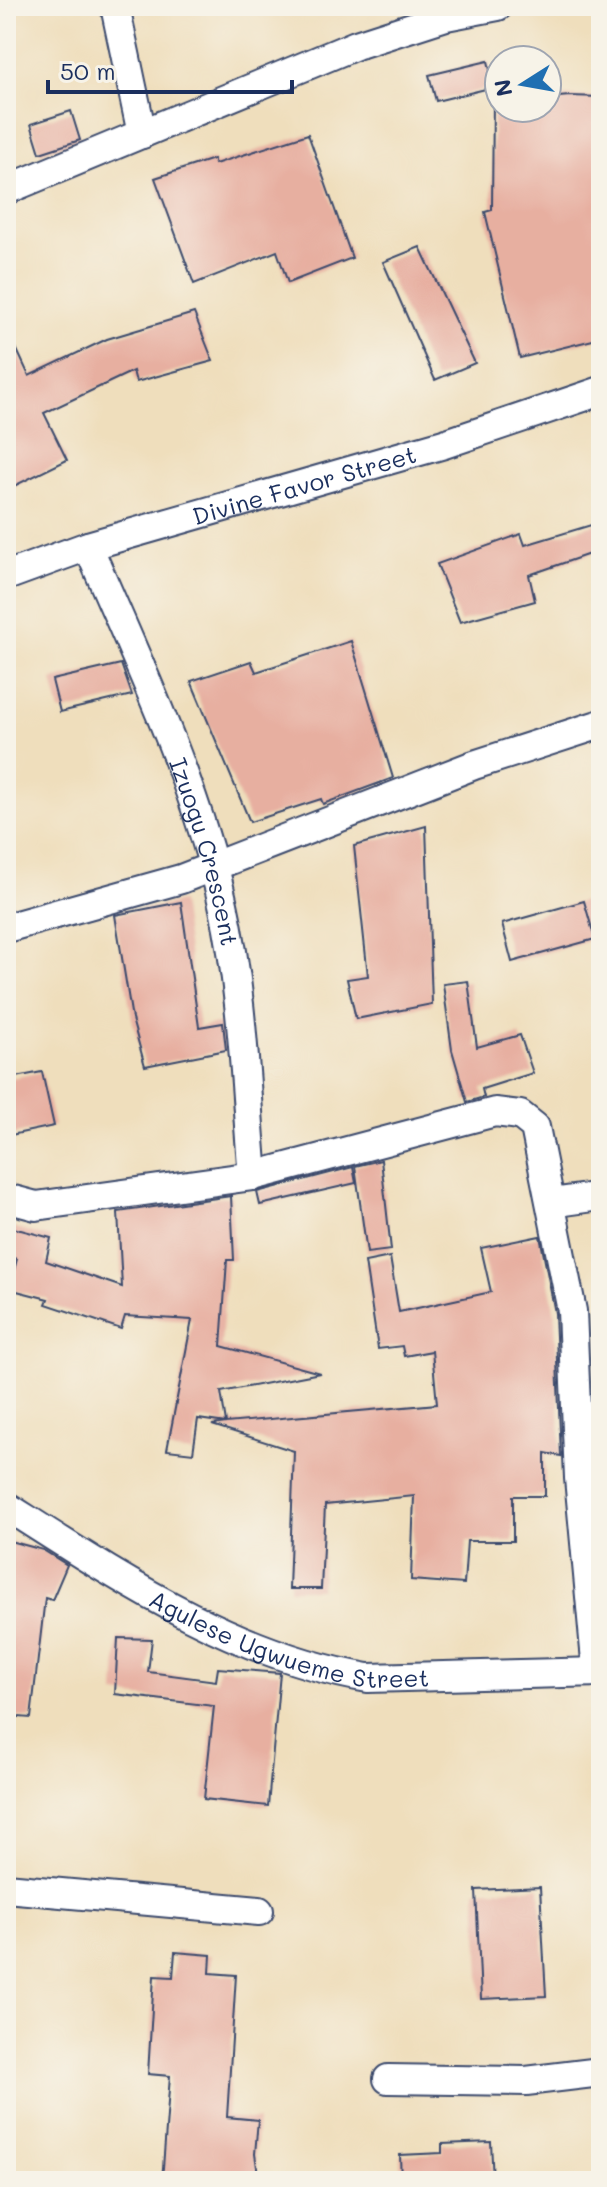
<svg xmlns="http://www.w3.org/2000/svg" width="607" height="2187" font-family="Mali,sans-serif">
<style>
.building{fill:#e7afa0}
.lines{fill:none;stroke-linecap:round;stroke-linejoin:round}
.minor-casing{stroke:#3b496c;stroke-width:32}
.minor{stroke:#fff;stroke-width:28}
.labels{text-anchor:middle;dominant-baseline:central;stroke-width:7;stroke-linejoin:round;paint-order:stroke}
.street-label{font-size:24px;fill:#1b2f5e;stroke:#f7f3e8}
</style>
<rect width="100%" height="100%" fill="#f7f3e8"/>
<filter id="ink" filterUnits="userSpaceOnUse"><feTurbulence type="fractalNoise" baseFrequency=".0125" numOctaves="2"/><feDisplacementMap in="SourceGraphic" scale="16" xChannelSelector="R" yChannelSelector="G"/><feConvolveMatrix kernelMatrix="1 2 1 2 8 2 1 2 1" color-interpolation-filters="sRGB"/></filter>
<filter id="wash" filterUnits="userSpaceOnUse"><feTurbulence type="fractalNoise" baseFrequency=".006" numOctaves="4" result="noise"/><feDisplacementMap in="SourceGraphic" scale="32" xChannelSelector="R" yChannelSelector="G"/><feGaussianBlur stdDeviation="1.8" result="paint"/><feColorMatrix in="noise" values="0 0 0 0 0 0 0 0 0 0 0 0 0 0 0 0 0 1.4 0 .05"/><feComposite in="paint" operator="in"/></filter>
<g filter="url(#wash)">
<rect width="100%" height="100%" fill="#efdebc"/>
<g id="blocks">
<g class="building">
<polygon points="488,61 494,87 436,101 429,75"/>
<polygon points="570,96 601,97 601,338 520,358 485,212 492,210 493,97 499,97 499,108 547,108 547,98"/>
<polygon points="71,111 80,140 40,153 31,124"/>
<polygon points="308,134 352,258 288,283 277,251 194,284 155,178 213,159 215,164"/>
<polygon points="420,247 475,363 435,380 383,262"/>
<polygon points="194,313 213,361 136,382 133,371 44,413 67,460 6,490 6,326 29,376 107,339"/>
<polygon points="601,522 601,550 529,575 535,601 460,622 437,564 521,534 525,545"/>
<polygon points="351,641 393,778 323,804 321,799 250,822 191,681 251,661 256,672"/>
<polygon points="121,664 132,695 60,712 52,680"/>
<polygon points="426,826 432,1004 356,1019 347,979 368,976 354,846"/>
<polygon points="584,901 595,939 512,962 502,924"/>
<polygon points="181,902 199,1027 223,1023 226,1050 145,1066 132,1019 115,915"/>
<polygon points="468,981 477,1047 520,1035 533,1073 482,1089 484,1097 467,1102 452,1050 443,984"/>
<polygon points="42,1072 54,1126 6,1136 6,1079"/>
<polygon points="381,1160 391,1250 367,1253 355,1166"/>
<polygon points="353,1167 356,1183 260,1205 257,1192"/>
<polygon points="231,1196 234,1260 227,1260 221,1346 320,1373 221,1392 226,1423 437,1404 432,1351 404,1356 402,1346 378,1349 365,1262 390,1257 399,1312 491,1292 481,1248 540,1236 555,1313 561,1456 545,1453 545,1496 513,1496 513,1541 467,1541 464,1584 411,1580 414,1496 325,1505 321,1589 289,1589 294,1451 212,1425 226,1423 198,1419 193,1453 167,1450 192,1320 125,1316 121,1329 46,1304 48,1299 9,1289 17,1259 6,1256 6,1226 51,1238 46,1261 122,1287 118,1212"/>
<polygon points="6,1540 43,1550 67,1565 52,1600 45,1598 31,1718 6,1716"/>
<polygon points="118,1638 152,1639 148,1672 216,1681 218,1668 280,1673 268,1806 204,1799 214,1706 115,1694"/>
<polygon points="540,1887 546,1996 481,1999 476,1890"/>
<polygon points="175,1952 211,1955 210,1973 236,1975 227,2117 258,2120 255,2154 259,2181 162,2181 170,2076 148,2074 154,1976 173,1977"/>
<polygon points="491,2142 493,2181 401,2181 400,2155 442,2153 442,2144"/>
</g>
</g>
</g>
<g filter="url(#ink)">
<use href="#blocks" fill-opacity="0" stroke="#3b496c" stroke-width="2"/>
<g class="lines">
<defs>
<g id="minor">
<polyline points="115,6 142,134"/>
<polyline points="6,190 356,45 446,16 498,6"/>
<path id="s1" d="M88 546C138 663 195 780 223 904 243 993 245 1086 253 1176"/>
<path id="s2" d="M6 576 88 546 444 444 601 391"/>
<polyline points="6,928 181,879 474,765 601,724"/>
<polyline points="6,1198 36,1206 253,1176 495,1112 520,1115 535,1127 572,1311 579,1478 597,1672"/>
<polyline points="551,1203 601,1196"/>
<path id="s3" d="M6 1506C119 1578 233 1655 368 1678L601 1672"/>
<polyline points="6,1888 259,1911"/>
<polyline points="388,2079 526,2081 601,2072"/>
</g>
</defs>
<use href="#minor" class="minor-casing"/>
<use href="#minor" class="minor"/>
</g>
</g>
<g class="labels">
<g class="street-label">
<text stroke="none"><textPath href="#s2" startOffset="312">Divine Favor Street</textPath></text>
<text stroke="none"><textPath href="#s1" startOffset="328">Izuogu Crescent</textPath></text>
<text stroke="none"><textPath href="#s3" startOffset="318">Agulese Ugwueme Street</textPath></text>
</g>
</g>
<rect width="607" height="2187" fill="none" stroke="#f7f3e8" stroke-width="32"/>
<g transform="translate(523 84) rotate(259)"><circle r="38" fill="#f7f3e8" stroke="#9fa5b1" stroke-width="2"/>
<path d="M0-6L14 30L0 20L-14 30Z" fill="#1f6fb2"/>
<text y="-12" font-size="22" font-weight="bold" text-anchor="middle" fill="#1b2f5e">N</text>
</g>
<path d="M48 80v12h244v-12" fill="none" stroke="#1b2f5e" stroke-width="4"/>
<text x="60" y="80" font-size="24" fill="#1b2f5e" stroke="#f7f3e8" stroke-width="6" paint-order="stroke">50 m</text>
</svg>
